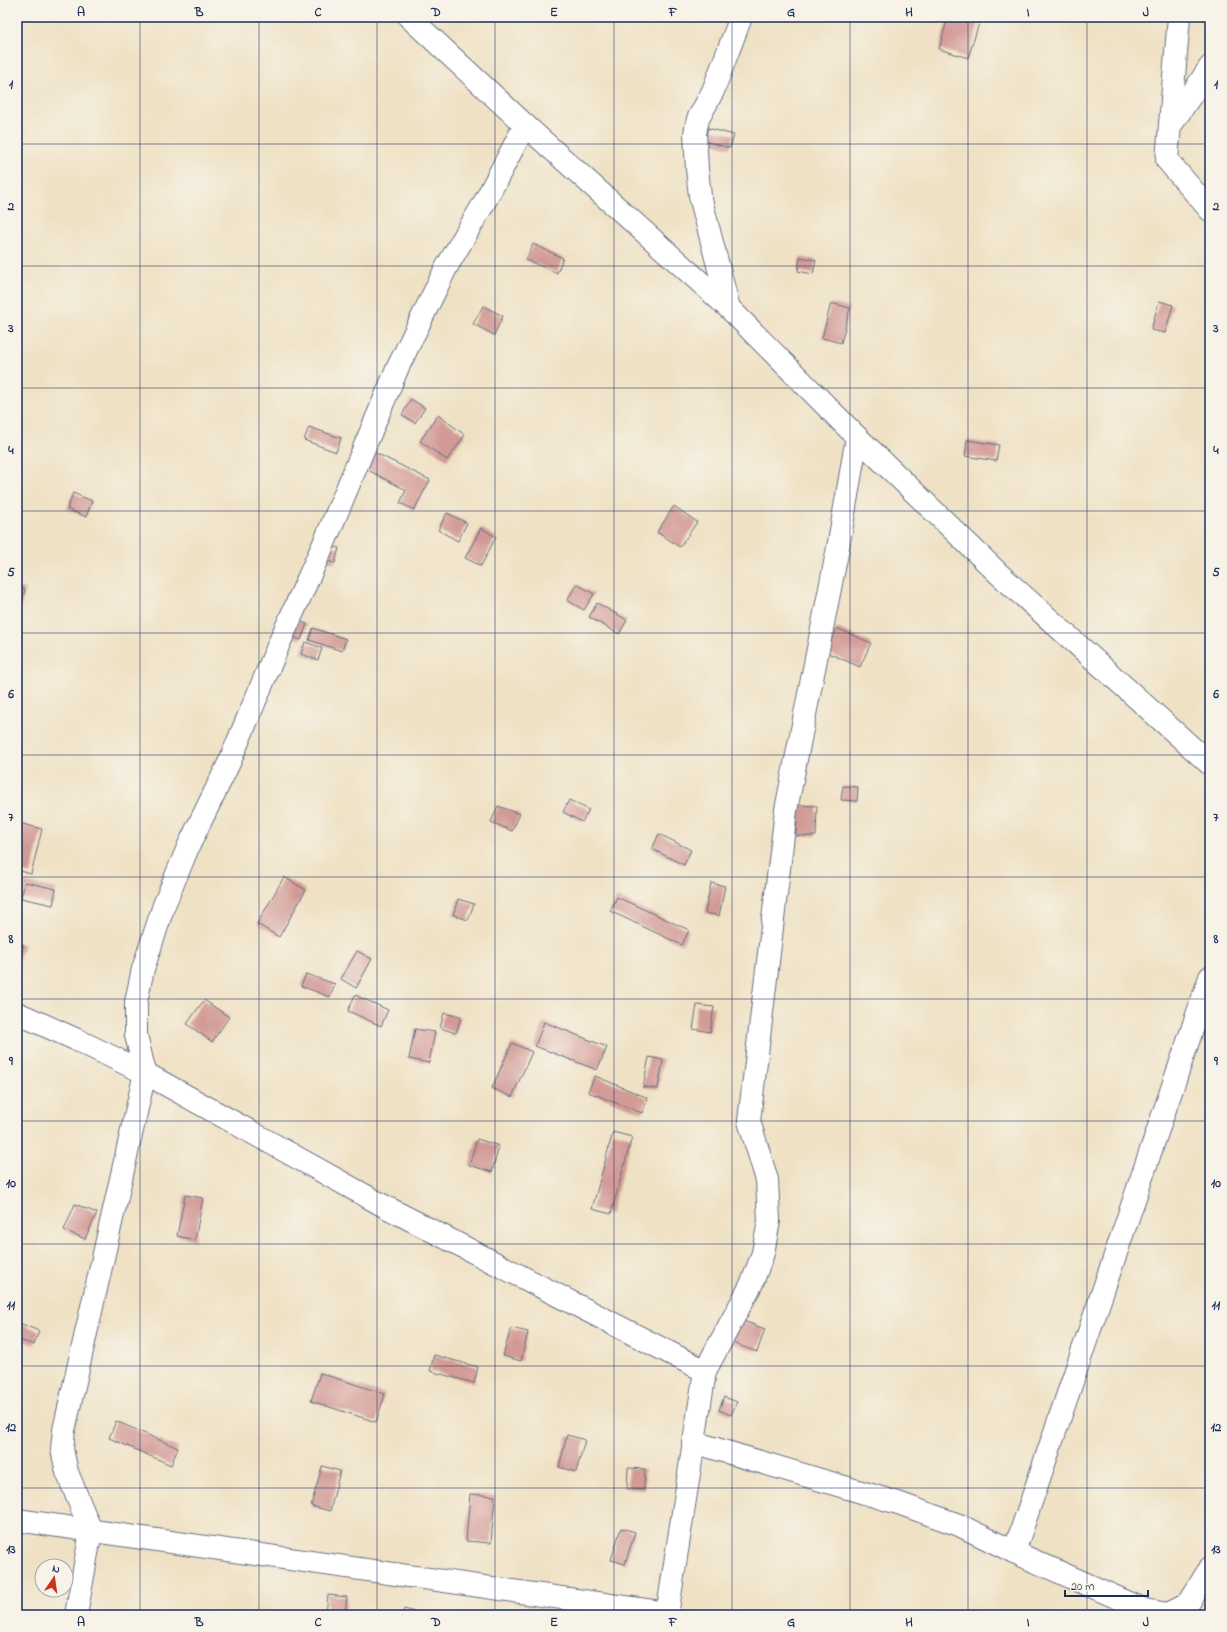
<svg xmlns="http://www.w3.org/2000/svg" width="1227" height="1632" font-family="'Indie Flower',sans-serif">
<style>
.building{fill:#d29a95}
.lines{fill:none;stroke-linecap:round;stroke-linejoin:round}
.minor-casing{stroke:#656d82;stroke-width:24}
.minor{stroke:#fff;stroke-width:22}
.grid{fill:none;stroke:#1b2f5e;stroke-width:1;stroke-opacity:0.55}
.neatline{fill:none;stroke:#1b2f5e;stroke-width:1.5}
.grid-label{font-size:13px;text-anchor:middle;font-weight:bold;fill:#1b2f5e}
</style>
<rect width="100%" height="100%" fill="#f7f3e8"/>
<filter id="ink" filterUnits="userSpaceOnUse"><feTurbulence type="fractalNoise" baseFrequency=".025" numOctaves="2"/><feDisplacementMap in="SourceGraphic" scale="8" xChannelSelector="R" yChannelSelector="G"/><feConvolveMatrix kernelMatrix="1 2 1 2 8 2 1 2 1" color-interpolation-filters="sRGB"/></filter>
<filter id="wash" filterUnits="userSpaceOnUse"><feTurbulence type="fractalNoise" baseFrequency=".012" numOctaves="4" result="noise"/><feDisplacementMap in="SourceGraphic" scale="16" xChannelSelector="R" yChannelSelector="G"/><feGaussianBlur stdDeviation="0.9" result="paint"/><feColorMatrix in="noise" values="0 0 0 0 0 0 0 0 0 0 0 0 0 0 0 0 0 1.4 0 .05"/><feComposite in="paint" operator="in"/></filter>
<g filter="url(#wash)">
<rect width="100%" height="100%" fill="#efe1c4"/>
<g id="blocks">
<g class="building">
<polygon points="948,17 981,17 968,58 939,49"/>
<polygon points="704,127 734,135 730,148 700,140"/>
<polygon points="533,244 563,258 557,273 526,260"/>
<polygon points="800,257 816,260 813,274 798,271"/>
<polygon points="1159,301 1173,305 1165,333 1151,330"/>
<polygon points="831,303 850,308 841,343 822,338"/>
<polygon points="483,306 503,316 494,335 473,324"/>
<polygon points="411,399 425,408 415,423 402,415"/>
<polygon points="438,415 465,435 447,460 420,441"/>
<polygon points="309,427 341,438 336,452 304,440"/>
<polygon points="967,440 999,445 996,461 965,456"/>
<polygon points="370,450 430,480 414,510 400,503 406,490 362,467"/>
<polygon points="73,493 92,501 86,517 67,509"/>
<polygon points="674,506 697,522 680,547 657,532"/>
<polygon points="447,513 467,523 458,541 438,530"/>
<polygon points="481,528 496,537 481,566 465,558"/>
<polygon points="327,545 339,548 335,563 323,560"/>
<polygon points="577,584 594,594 584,610 567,600"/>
<polygon points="17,587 25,589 21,607 17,606"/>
<polygon points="597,603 627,620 619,634 589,617"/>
<polygon points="292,619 307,624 301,640 286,634"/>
<polygon points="313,628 346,639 342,651 309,640"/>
<polygon points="837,628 871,643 860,667 826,652"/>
<polygon points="305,642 322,648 318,660 301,654"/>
<polygon points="843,786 858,787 857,801 841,800"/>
<polygon points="569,800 589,810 582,822 563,812"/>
<polygon points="797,805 817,806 816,836 796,836"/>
<polygon points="498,806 520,814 512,831 491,822"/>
<polygon points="19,823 42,829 31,874 17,870 17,833"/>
<polygon points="659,834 691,850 684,865 652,849"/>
<polygon points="284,877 306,890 279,937 257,924"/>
<polygon points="25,882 56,889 53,905 21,898"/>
<polygon points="711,883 725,886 719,916 705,913"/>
<polygon points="617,897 689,930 682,945 610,911"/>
<polygon points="458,899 474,904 468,920 453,915"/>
<polygon points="17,942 24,945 17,965"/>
<polygon points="357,951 372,959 356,988 341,979"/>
<polygon points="306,974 335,984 330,997 301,986"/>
<polygon points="355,995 388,1010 381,1026 348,1011"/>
<polygon points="204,1000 229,1017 212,1042 187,1024"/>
<polygon points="697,1005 714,1007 710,1032 693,1029"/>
<polygon points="444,1013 461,1017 456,1033 440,1028"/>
<polygon points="544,1022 607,1047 597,1070 535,1046"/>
<polygon points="415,1029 435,1032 429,1063 409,1059"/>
<polygon points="512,1043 532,1052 512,1097 492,1088"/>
<polygon points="649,1057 663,1060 658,1089 643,1087"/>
<polygon points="595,1076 648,1098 642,1113 588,1092"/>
<polygon points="613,1132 632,1137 611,1214 592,1209"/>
<polygon points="477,1139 499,1146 492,1172 469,1165"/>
<polygon points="185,1195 203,1198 195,1240 177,1236"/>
<polygon points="75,1204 97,1213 85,1239 64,1230"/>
<polygon points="738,1319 765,1329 757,1352 730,1342"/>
<polygon points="17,1322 39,1331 34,1345 17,1339"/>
<polygon points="511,1328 528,1332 521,1361 503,1356"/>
<polygon points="434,1355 478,1367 474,1383 430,1371"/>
<polygon points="320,1373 385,1394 376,1422 311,1401"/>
<polygon points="724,1397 737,1402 731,1415 719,1410"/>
<polygon points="116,1421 178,1448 171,1465 109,1438"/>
<polygon points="567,1435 585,1440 576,1472 559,1467"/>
<polygon points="322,1466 340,1471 330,1511 311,1506"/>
<polygon points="628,1468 645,1469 644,1490 627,1489"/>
<polygon points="470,1494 495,1496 491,1543 466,1541"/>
<polygon points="621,1528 635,1532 625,1564 611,1560"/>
<polygon points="328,1595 347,1597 345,1615 326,1615"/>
<polygon points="404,1609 425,1615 402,1615"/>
</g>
</g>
</g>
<g filter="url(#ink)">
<use href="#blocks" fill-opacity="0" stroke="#656d82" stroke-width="1"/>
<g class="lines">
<defs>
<g id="minor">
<polyline points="409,17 525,125 729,308 857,437 999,574 1210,764"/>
<polyline points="1179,17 1167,160 1210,210"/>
<polyline points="1171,125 1210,67"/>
<polyline points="729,308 700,196 697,169 695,133 698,119 713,91 741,17"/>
<polyline points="17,1013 75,1039 145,1073 384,1206 705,1371"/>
<polyline points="693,1442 898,1503 959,1525 1014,1552 1145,1610 1168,1614 1188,1604 1210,1568"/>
<polyline points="17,1520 667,1613"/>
<polyline points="1014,1552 1210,977"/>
<polyline points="76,1615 91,1531 67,1472 62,1449 64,1430 145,1073 136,1035 136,1002 143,969 164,905 189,845 229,763 281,639 325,541 398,367 446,268 484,203 525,125"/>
<polyline points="667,1615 705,1371 752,1283 763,1253 769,1221 767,1180 749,1121 786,810 838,548 857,437"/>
</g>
</defs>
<use href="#minor" class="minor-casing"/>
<use href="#minor" class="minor"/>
</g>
</g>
<path class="grid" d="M140 17V1615M259 17V1615M377 17V1615M495 17V1615M614 17V1615M732 17V1615M850 17V1615M968 17V1615M1087 17V1615M17 144H1210M17 266H1210M17 388H1210M17 511H1210M17 633H1210M17 755H1210M17 877H1210M17 999H1210M17 1121H1210M17 1244H1210M17 1366H1210M17 1488H1210"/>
<rect width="1227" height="1632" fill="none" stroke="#f7f3e8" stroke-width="44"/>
<g transform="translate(54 1578) rotate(13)"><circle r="19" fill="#f7f3e8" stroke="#9fa5b1"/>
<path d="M0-3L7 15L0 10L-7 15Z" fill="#c8321e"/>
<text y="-6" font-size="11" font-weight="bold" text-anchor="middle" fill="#1b2f5e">N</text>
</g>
<path d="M1065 1590v6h83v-6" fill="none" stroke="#1b2f5e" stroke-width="2"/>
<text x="1071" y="1590" font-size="12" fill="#1b2f5e" stroke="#f7f3e8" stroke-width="3" paint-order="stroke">20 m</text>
<rect x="22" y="22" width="1183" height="1588" class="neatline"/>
<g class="grid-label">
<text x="81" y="16">A</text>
<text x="199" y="16">B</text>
<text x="318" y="16">C</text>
<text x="436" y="16">D</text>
<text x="554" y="16">E</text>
<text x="673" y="16">F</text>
<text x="791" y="16">G</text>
<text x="909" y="16">H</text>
<text x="1028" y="16">I</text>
<text x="1146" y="16">J</text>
<text x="11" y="88">1</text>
<text x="1216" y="88">1</text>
<text x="11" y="210">2</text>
<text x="1216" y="210">2</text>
<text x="11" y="332">3</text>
<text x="1216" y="332">3</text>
<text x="11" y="454">4</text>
<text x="1216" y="454">4</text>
<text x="11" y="576">5</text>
<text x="1216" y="576">5</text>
<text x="11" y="698">6</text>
<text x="1216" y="698">6</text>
<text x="11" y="821">7</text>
<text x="1216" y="821">7</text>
<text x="11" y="943">8</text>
<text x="1216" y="943">8</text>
<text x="11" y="1065">9</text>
<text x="1216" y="1065">9</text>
<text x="11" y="1187">10</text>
<text x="1216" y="1187">10</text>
<text x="11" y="1309">11</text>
<text x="1216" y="1309">11</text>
<text x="11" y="1431">12</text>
<text x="1216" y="1431">12</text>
<text x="11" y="1553">13</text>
<text x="1216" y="1553">13</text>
<text x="81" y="1626">A</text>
<text x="199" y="1626">B</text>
<text x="318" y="1626">C</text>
<text x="436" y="1626">D</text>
<text x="554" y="1626">E</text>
<text x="673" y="1626">F</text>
<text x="791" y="1626">G</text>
<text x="909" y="1626">H</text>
<text x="1028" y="1626">I</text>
<text x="1146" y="1626">J</text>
</g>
</svg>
